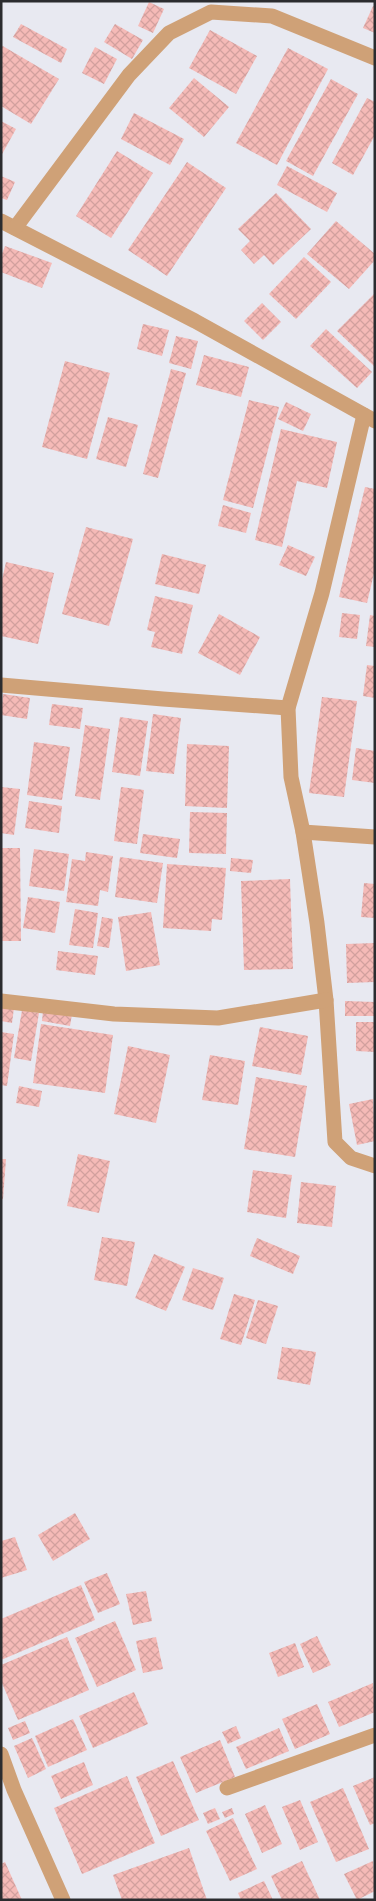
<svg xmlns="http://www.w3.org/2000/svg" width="376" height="1901" font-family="Mulish,sans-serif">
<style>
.building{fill:url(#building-cross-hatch)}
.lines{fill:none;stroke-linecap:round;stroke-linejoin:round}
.street{stroke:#cfa177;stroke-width:15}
</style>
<defs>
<pattern id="building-cross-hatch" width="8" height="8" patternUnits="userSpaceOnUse" patternTransform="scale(1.25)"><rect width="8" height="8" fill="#f5bab7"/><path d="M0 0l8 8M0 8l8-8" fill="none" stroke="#d2a09e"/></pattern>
</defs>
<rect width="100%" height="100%" fill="#e8e9f1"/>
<g class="building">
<polygon points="149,2 164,9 153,33 138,26"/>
<polygon points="373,6 375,7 375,33 363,28"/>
<polygon points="21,24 67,49 61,63 13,37"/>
<polygon points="115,24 143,40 132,59 104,42"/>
<polygon points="210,30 257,56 236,94 189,68"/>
<polygon points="1,45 59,79 31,124 1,106"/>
<polygon points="95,47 117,59 104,84 82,73"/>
<polygon points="288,48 328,69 277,165 236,143"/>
<polygon points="194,78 229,107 204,137 169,108"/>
<polygon points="331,79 358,94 313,176 286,161"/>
<polygon points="367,98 375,102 375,135 353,175 332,163"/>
<polygon points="134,113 184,139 170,165 121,139"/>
<polygon points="1,121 16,129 1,156"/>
<polygon points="117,151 153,173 111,238 76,216"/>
<polygon points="187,162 226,188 167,276 128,250"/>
<polygon points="287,166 337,193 327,212 277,185"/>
<polygon points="1,176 15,182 7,200 1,198"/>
<polygon points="276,193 311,229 273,265 264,255 254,264 241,250 250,241 238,229"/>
<polygon points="336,221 375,254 375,260 349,289 307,254"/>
<polygon points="5,246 52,263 42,288 1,272 1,256"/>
<polygon points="304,257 331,282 296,319 269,294"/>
<polygon points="375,293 375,367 337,331"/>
<polygon points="262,303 281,322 263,340 244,321"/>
<polygon points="143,324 169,330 162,356 137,349"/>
<polygon points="326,329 372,372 357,388 310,346"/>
<polygon points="176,336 198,341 191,369 169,363"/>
<polygon points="204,355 249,367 241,397 196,385"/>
<polygon points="65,361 110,373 87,459 42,447"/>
<polygon points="171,369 186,373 158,478 143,474"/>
<polygon points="249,400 279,407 253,508 223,500"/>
<polygon points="286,402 311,414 303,431 278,419"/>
<polygon points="108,417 138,425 126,467 96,459"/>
<polygon points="281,429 337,442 327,488 297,481 282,547 255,540"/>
<polygon points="365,487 375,489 375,569 367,603 339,597"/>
<polygon points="223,505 251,513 246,533 218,526"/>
<polygon points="86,527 133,539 109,626 62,614"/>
<polygon points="288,545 315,557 306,576 279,565"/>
<polygon points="162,554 206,565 199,594 155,584"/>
<polygon points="6,562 54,573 38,644 1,636 1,584"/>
<polygon points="155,596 193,605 182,654 151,647 155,632 147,630"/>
<polygon points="342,613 360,615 357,639 339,637"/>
<polygon points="219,614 260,637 240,675 198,653"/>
<polygon points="370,615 375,616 375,647 366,646"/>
<polygon points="367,665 375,666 375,698 363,696"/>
<polygon points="3,694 30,698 27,719 1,715"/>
<polygon points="322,697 357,701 344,797 309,793"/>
<polygon points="52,704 83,708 80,729 49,725"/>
<polygon points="153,714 181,718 174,774 146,771"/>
<polygon points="120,717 148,721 140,776 112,772"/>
<polygon points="85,725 110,729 100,800 75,796"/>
<polygon points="34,742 70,747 62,800 27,795"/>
<polygon points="187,744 229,746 227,808 185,806"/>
<polygon points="356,748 375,751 375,783 352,780"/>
<polygon points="1,787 20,789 14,835 1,833"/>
<polygon points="121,787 144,790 137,844 114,841"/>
<polygon points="29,801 62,806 59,833 25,828"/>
<polygon points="190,812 227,813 226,854 189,853"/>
<polygon points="143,834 180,839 177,858 140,853"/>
<polygon points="1,848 20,848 21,941 1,941"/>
<polygon points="34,849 69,854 64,891 29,886"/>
<polygon points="86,852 113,856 108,892 100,890 98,906 66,902 72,859 85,861"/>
<polygon points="120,857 163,863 157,903 115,897"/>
<polygon points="231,858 253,860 251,873 230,871"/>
<polygon points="167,864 226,868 222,920 212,919 211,931 163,928"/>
<polygon points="290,879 293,969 244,970 241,881"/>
<polygon points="364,883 375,884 375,918 361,917"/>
<polygon points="28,897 60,902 55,933 23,928"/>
<polygon points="75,909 98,913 93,948 69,945"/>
<polygon points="151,912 160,965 126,971 118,917"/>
<polygon points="102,917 113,919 109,948 97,946"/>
<polygon points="375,943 375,982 347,983 346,944"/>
<polygon points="58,951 98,956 95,975 56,970"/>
<polygon points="345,1001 375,1002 375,1016 345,1016"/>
<polygon points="1,1006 14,1008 12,1023 1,1021"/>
<polygon points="22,1010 39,1013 31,1061 14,1058"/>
<polygon points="43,1010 72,1014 70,1026 42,1021"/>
<polygon points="356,1022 375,1022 375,1052 356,1051"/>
<polygon points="41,1024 113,1035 105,1093 33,1083"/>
<polygon points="260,1027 308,1036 301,1075 252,1066"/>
<polygon points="1,1032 14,1034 7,1086 1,1085"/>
<polygon points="128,1046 170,1055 156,1123 114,1114"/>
<polygon points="210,1055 245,1061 238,1105 202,1100"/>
<polygon points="256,1077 307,1086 295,1157 244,1149"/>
<polygon points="19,1086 42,1091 39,1107 16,1103"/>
<polygon points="373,1099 375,1141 357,1145 349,1104"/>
<polygon points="78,1154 110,1161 99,1213 67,1206"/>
<polygon points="1,1159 6,1159 3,1199 1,1199"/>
<polygon points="253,1170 292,1175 286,1218 247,1212"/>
<polygon points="301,1182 336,1186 332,1227 297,1223"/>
<polygon points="102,1237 135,1242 127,1286 94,1280"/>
<polygon points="257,1238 300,1256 293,1274 250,1256"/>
<polygon points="154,1254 185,1267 166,1311 135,1298"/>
<polygon points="193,1268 224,1278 213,1310 182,1300"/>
<polygon points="234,1294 255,1300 241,1345 220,1339"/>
<polygon points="258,1300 278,1306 266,1344 246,1338"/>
<polygon points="282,1347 316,1352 310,1385 277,1379"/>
<polygon points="75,1513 90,1539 53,1561 38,1535"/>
<polygon points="15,1537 27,1570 1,1578 1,1541"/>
<polygon points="107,1573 120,1604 98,1613 84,1582"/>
<polygon points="81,1585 95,1620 1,1660 1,1619"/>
<polygon points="146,1591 152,1621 133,1625 126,1594"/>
<polygon points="115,1621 136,1670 97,1687 75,1638"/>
<polygon points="317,1636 331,1665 313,1673 300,1644"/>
<polygon points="67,1637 89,1690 18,1720 1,1681 1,1665"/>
<polygon points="156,1637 163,1669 143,1673 136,1641"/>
<polygon points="295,1643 304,1667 278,1677 269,1653"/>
<polygon points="373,1683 375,1712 339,1727 328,1702"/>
<polygon points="134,1692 148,1724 93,1748 79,1716"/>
<polygon points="317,1704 330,1734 295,1749 282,1719"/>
<polygon points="73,1719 87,1750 48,1767 35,1736"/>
<polygon points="25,1721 30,1733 13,1740 8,1728"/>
<polygon points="236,1726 241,1738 228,1744 222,1732"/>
<polygon points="279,1728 289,1751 246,1769 236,1747"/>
<polygon points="32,1738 46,1769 28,1778 14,1746"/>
<polygon points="220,1740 235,1777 196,1793 180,1757"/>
<polygon points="173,1761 199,1820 161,1836 136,1777"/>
<polygon points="84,1762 93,1785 61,1799 51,1776"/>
<polygon points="127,1776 155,1843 82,1874 54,1808"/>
<polygon points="375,1777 375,1823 370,1825 353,1786"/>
<polygon points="343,1788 369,1849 336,1862 310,1802"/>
<polygon points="300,1800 318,1842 300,1850 282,1807"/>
<polygon points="265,1805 282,1844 262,1853 245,1814"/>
<polygon points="215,1808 220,1819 208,1824 203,1813"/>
<polygon points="232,1808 234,1814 225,1818 222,1812"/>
<polygon points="233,1818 257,1869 230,1881 206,1831"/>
<polygon points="189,1848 207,1900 122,1900 113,1875"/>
<polygon points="302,1861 320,1900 282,1900 271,1876"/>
<polygon points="373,1861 375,1891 357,1900 344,1874"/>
<polygon points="5,1862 22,1900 1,1900 1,1864"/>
<polygon points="264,1881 273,1900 241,1900 238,1893"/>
</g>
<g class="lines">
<g class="street">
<polyline points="1,221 195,321 375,421"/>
<polyline points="15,228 129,75 169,33 211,12 272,16 375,58"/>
<polyline points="364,415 322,593 288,708 291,777 303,832 317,923 326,1000 335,1142 351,1158 375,1166"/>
<polyline points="1,685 163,699 288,708"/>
<polyline points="303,832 375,837"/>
<polyline points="1,1001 114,1014 218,1018 326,1000"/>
<polyline points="1,1754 14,1790 63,1900"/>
<polyline points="227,1788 375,1735"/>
</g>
</g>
<rect width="376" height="1901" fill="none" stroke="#2b2c2f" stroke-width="5"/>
</svg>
